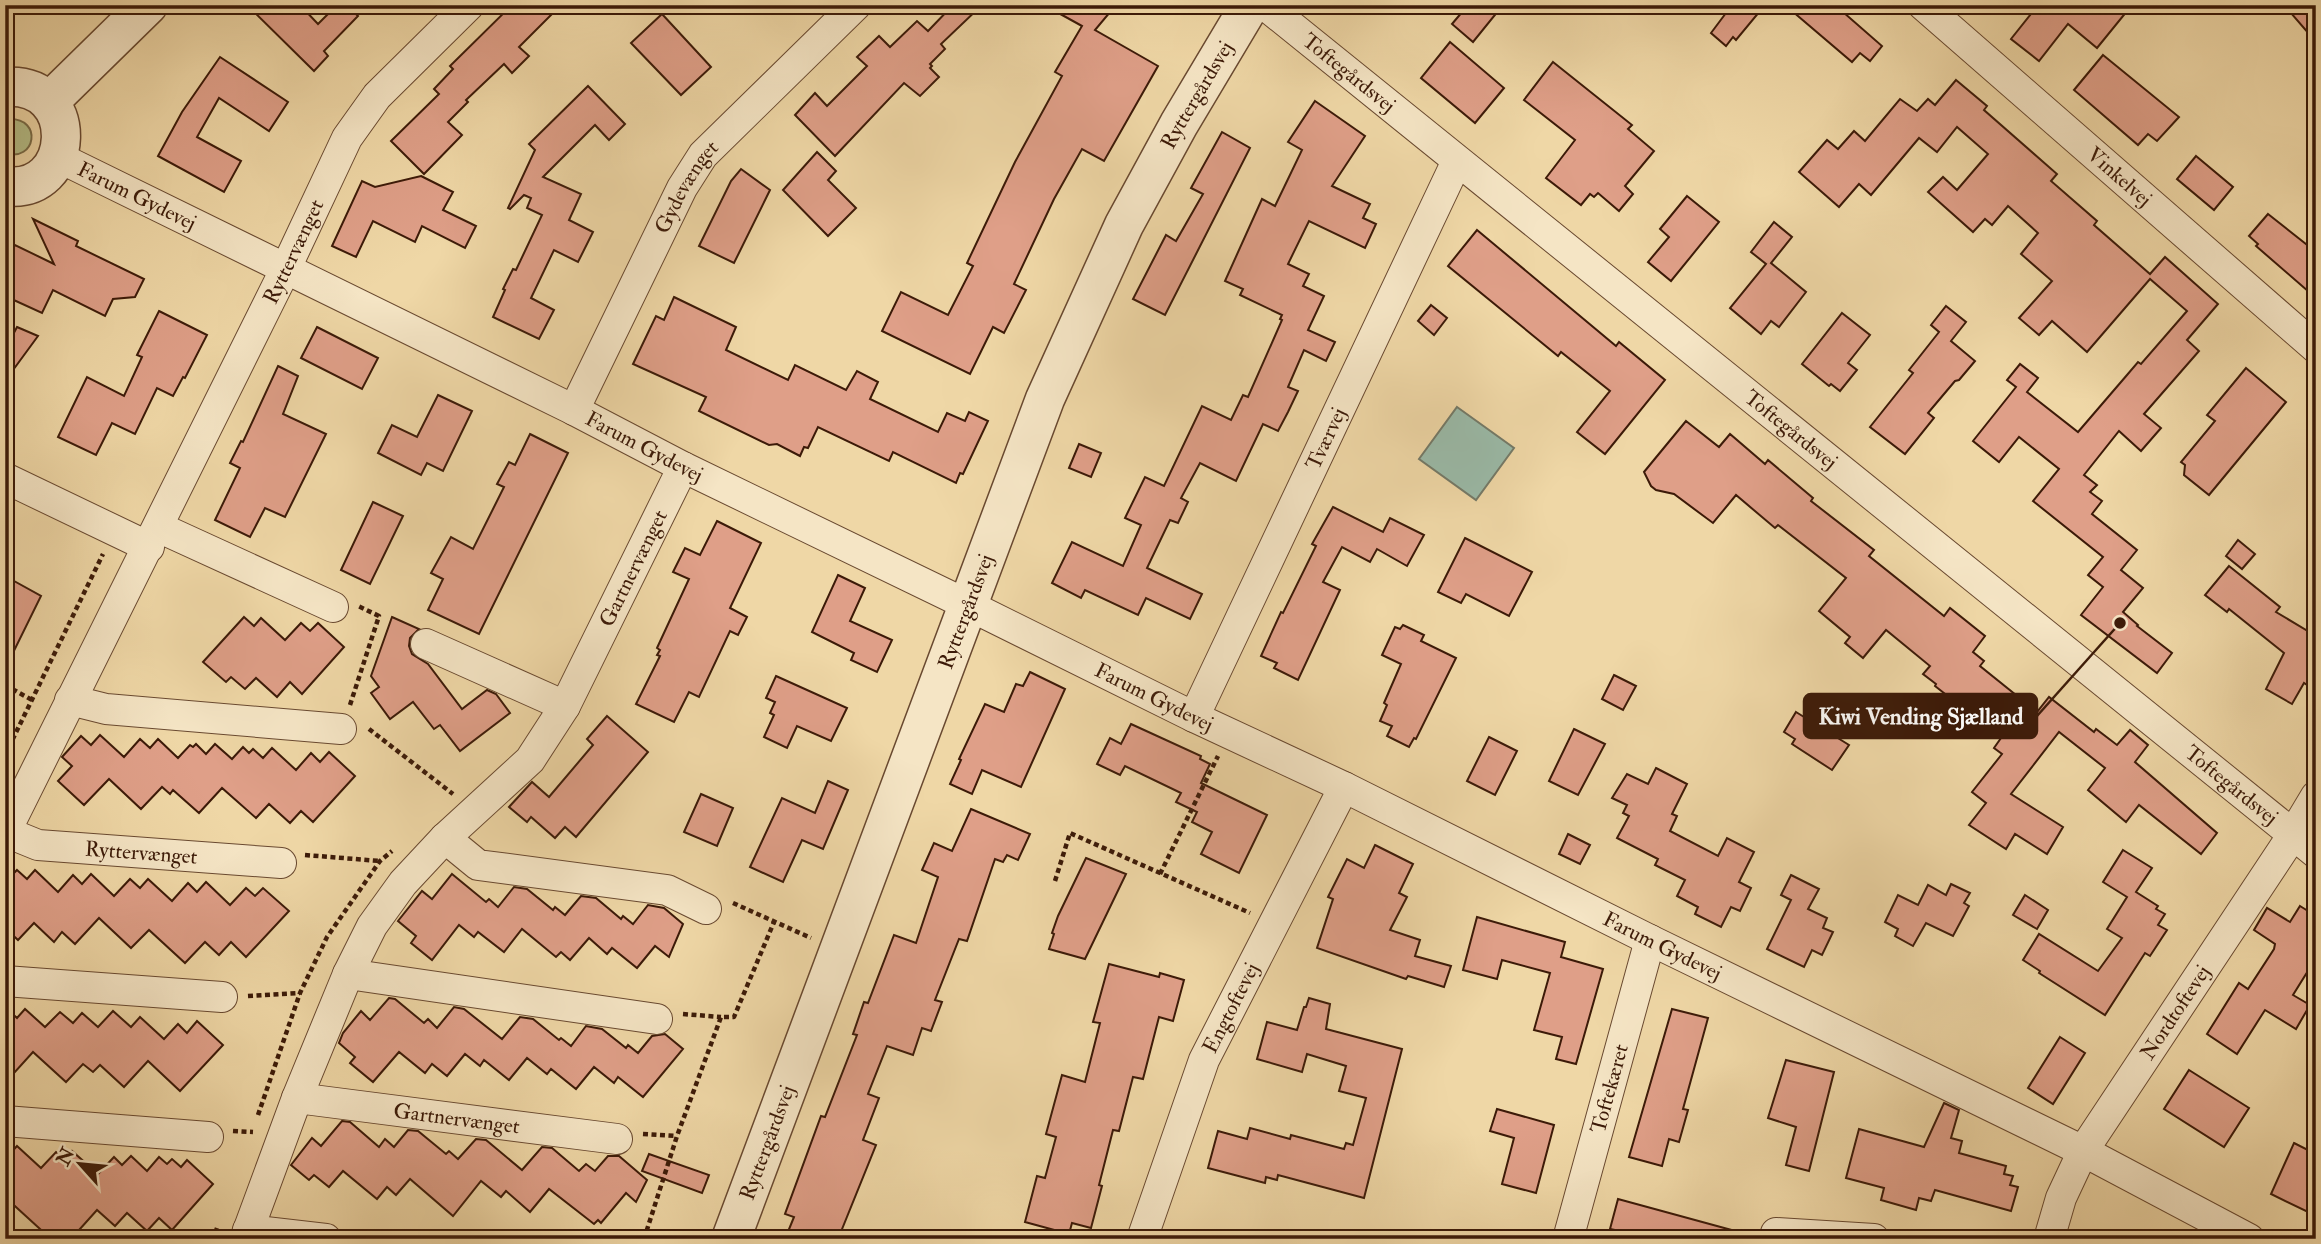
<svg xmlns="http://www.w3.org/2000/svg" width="2321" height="1244" font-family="'IM FELL Double Pica',serif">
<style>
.green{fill:#b6bf89;stroke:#796c48;stroke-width:2}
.water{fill:#9abaa8;stroke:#747a68;stroke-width:2}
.building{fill:#df9f88;stroke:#3c1a08;stroke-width:2}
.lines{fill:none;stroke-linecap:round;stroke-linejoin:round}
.minor-casing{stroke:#694930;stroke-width:32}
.tertiary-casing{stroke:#694930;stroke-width:41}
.path{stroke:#3c1a08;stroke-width:4.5;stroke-dasharray:5 3.5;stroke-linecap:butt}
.minor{stroke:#f5e5c5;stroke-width:30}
.tertiary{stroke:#f5e5c5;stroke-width:38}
.labels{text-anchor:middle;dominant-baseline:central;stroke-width:5;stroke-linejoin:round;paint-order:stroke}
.street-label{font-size:21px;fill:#3c1a08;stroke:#f5e5c5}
.leader{fill:none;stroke:#3c1a08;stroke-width:2.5}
.callout-dot{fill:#3c1a08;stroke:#f5e5c5;stroke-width:2.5}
.callout{fill:#3c1a08;stroke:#3c1a08;stroke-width:2.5}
.callout-label{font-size:23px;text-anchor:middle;font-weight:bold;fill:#fff}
</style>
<rect width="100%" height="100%" fill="#efd7a6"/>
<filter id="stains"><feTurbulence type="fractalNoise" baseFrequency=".00286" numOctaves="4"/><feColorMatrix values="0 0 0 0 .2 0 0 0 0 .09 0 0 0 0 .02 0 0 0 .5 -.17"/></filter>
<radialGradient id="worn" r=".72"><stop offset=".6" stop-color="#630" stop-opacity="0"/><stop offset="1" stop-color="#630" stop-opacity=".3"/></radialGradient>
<path class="green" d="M9 119C43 118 36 163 5 153V121Z"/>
<polygon class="water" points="1457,407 1514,448 1476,500 1419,459"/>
<g class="building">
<polygon points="247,5 300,5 318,24 337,5 347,5 358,16 324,51 328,56 314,71"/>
<polygon points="512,5 561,5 519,47 529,56 512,73 504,64 466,100 468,102 448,122 462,135 424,174 391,141 439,94 434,89 453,69 450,66"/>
<polygon points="953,5 982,5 941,44 945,49 930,64 932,66 930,68 939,77 920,96 904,83 835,156 795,115 815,93 827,106 867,66 857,57 879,36 890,47 917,21 928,31"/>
<polygon points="1044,5 1116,5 1095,30 1158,66 1104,161 1082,149 1054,199 1014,284 1026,290 1004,333 993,327 970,374 882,331 901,292 948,315 973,266 967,263 1015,162 1062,76 1055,72 1082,26"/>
<polygon points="1468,5 1503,5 1473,42 1452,24"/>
<polygon points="1732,5 1765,5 1736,40 1733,37 1726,46 1711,33"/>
<polygon points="1785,5 1835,5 1882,46 1870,61 1860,53 1852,62"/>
<polygon points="2038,5 2132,5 2097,48 2068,24 2039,61 2011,39"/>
<polygon points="2284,5 2316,5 2316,42"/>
<polygon points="662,14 711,67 681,95 631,43"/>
<polygon points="1450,42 1504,88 1475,123 1421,78"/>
<polygon points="2103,55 2179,117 2157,141 2148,134 2138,145 2074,90"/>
<polygon points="220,57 288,102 269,131 219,98 197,137 241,161 224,192 158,156 182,112"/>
<polygon points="1553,62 1632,125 1628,129 1654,151 1625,186 1633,194 1619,211 1598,193 1594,197 1590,194 1581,205 1546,178 1575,140 1524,100"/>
<polygon points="1956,80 1987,106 1984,110 2057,174 2051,181 2097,221 2094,225 2150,274 2165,257 2218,304 2187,340 2199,351 2144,414 2161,428 2141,451 2119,431 2084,475 2097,485 2090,492 2102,501 2092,514 2137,550 2121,570 2143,588 2123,612 2138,625 2137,626 2172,653 2157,673 2081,615 2103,587 2088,575 2103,557 2033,501 2059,469 2019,437 1999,462 1973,441 2016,387 2007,380 2020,364 2038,378 2027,392 2078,432 2127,375 2138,362 2141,364 2187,311 2150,279 2087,352 2052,321 2039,335 2019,318 2052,281 2021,254 2038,233 2008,206 1992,225 1985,219 1973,232 1928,192 1943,177 1957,190 1988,154 1957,127 1937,152 1919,138 1871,195 1859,184 1839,207 1799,172 1827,140 1838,149 1854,131 1865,141 1900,99 1917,111 1928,99 1935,105"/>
<polygon points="588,86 625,124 609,140 595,125 543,177 581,194 569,220 593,232 578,262 554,250 531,298 554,310 539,339 493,317 505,290 503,289 513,269 516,270 542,215 527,208 531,198 524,195 510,209 508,208 535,150 529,144"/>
<polygon points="1315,101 1365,136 1332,186 1370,204 1363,218 1376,224 1365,248 1309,221 1288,264 1309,274 1303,286 1324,296 1308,330 1335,342 1326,361 1304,350 1288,387 1298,391 1288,412 1278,431 1263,424 1236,481 1200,463 1181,498 1188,502 1178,523 1170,520 1147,568 1202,594 1190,619 1146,598 1138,615 1085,590 1081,598 1052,583 1072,542 1123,566 1141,525 1125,518 1145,477 1164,486 1202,406 1231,420 1243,395 1248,397 1282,320 1280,319 1282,315 1240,295 1243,289 1225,281 1262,199 1275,206 1302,150 1288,142"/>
<polygon points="1222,132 1250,148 1165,315 1133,299 1166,235 1176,241 1203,194 1191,188"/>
<polygon points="817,152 836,171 828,180 856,208 828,236 783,190"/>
<polygon points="2196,156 2233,187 2214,210 2177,179"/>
<polygon points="741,169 770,190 734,263 699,246 731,181"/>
<polygon points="421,176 453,192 443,210 476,226 465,248 422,226 415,242 373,221 356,257 332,246 362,181 375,187"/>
<polygon points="1687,196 1719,222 1671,281 1648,262 1669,237 1660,229"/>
<polygon points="2268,214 2316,252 2316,298 2256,246 2258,244 2249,236"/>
<polygon points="33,219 78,241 76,246 144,279 135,297 113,299 105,316 53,290 42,313 5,296 5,264 15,245 54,264"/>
<polygon points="1774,222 1792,237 1771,263 1806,292 1779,327 1771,321 1761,334 1730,308 1766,264 1751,252"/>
<polygon points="1477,230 1616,346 1619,342 1665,380 1605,454 1577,432 1610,391 1561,352 1558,356 1448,266"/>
<polygon points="674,297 736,327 726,350 788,380 795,365 846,390 857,371 878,382 870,399 938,432 947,413 965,421 969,412 988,421 963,474 960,473 956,483 893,452 889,461 818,427 808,448 804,447 800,456 777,444 769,445 699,411 706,397 633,364 656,316 664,320"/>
<polygon points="1431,305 1447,318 1434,335 1418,321"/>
<polygon points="1946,306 1966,322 1951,341 1975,361 1959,380 1955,381 1928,413 1934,418 1905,454 1870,427 1913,373 1909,370 1939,332 1931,325"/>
<polygon points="159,311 207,335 185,378 183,377 173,396 157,388 135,434 112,423 96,455 58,437 87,377 124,396 142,357 137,355"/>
<polygon points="1842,313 1870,335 1848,363 1857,370 1840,391 1831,384 1829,386 1802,364"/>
<polygon points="17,327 38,336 5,381 5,350"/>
<polygon points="317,327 378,358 362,389 301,358"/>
<polygon points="278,366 298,376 283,414 326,434 285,517 265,508 250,537 215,520 240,468 230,463 241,441 243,442"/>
<polygon points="2246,368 2286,402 2209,495 2184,475 2185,465 2181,462 2215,421 2207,415"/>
<polygon points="438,395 472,411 443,471 427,463 421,475 378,453 392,425 417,437"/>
<polygon points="1686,421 1719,447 1730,434 1765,464 1768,460 1813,498 1811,501 1874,550 1869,556 1944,616 1950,608 1985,636 1973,652 1984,661 1980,666 2037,712 2049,697 2094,732 2096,729 2117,745 2130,730 2148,745 2135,762 2217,833 2201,854 2139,805 2126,822 2088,790 2105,768 2059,732 2011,794 2063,827 2047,854 2015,834 2006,849 1969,825 1986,803 1972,792 2002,754 1994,748 2001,738 1935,686 1936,684 1923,674 1930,666 1886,630 1863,658 1845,643 1850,637 1819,611 1846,578 1778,525 1775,528 1736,495 1713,523 1674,494 1656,490 1651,486 1644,472"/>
<polygon points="530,434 568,453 479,634 428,610 443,579 431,573 451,537 473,549 504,487 497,484 509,462 515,465"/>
<polygon points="1079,444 1101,453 1091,477 1069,468"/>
<polygon points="373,502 403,516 370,584 341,570"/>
<polygon points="1333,507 1383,532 1390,518 1424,535 1407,566 1377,549 1370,562 1342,547 1323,582 1340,590 1298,680 1274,668 1277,663 1261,656 1281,612 1283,613 1316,546 1312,544"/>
<polygon points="717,521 761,543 730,608 747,617 738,635 730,631 699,697 689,692 674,722 636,704 660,656 657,655 660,650 657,648 689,579 673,572 685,548 700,555"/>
<polygon points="1465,538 1532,572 1509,616 1466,594 1461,603 1438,592"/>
<polygon points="2238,540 2255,554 2242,569 2226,556"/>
<polygon points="2229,566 2280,607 2276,612 2316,636 2316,691 2304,683 2292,704 2266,689 2284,653 2229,609 2227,612 2205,595"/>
<polygon points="838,575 865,588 850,621 892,640 877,672 851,660 854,653 812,632"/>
<polygon points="5,576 41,596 5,669"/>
<polygon points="244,617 254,626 261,618 285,640 301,623 310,631 318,623 344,647 302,694 290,682 277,697 256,678 245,689 231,677 226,682 203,662"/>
<polygon points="392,617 419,629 410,638 409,646 412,654 428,664 462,709 487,690 496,694 510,713 460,751 440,725 434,729 413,702 390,719 371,693 379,687 371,676"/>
<polygon points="1403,625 1424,635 1421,641 1456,658 1416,739 1414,738 1409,747 1387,736 1392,726 1380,721 1387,705 1384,703 1401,664 1382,655 1395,627 1400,629"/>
<polygon points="1030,672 1065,689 1021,787 982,770 972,794 950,784 961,760 959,759 985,704 1004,712 1016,684 1023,686"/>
<polygon points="1614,675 1636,686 1623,710 1602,699"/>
<polygon points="776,676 847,708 831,741 797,726 787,748 764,737 774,715 770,713 775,702 766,698"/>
<polygon points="1796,712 1849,745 1832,770 1792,744 1795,739 1784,732"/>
<polygon points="607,716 648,752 576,837 565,827 555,838 531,817 527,822 509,807 532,782 549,797 593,745 587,739"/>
<polygon points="1131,724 1201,756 1200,759 1210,764 1201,783 1267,815 1239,873 1201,854 1212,832 1192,822 1197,812 1176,802 1181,793 1125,766 1120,775 1097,764 1110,738 1121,744"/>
<polygon points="1574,729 1605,744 1578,795 1549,781"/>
<polygon points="100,735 124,757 140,739 150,748 158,739 178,758 190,745 193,747 196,744 206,754 215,744 232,759 243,747 249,753 253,749 263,758 272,748 296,770 311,753 320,762 329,752 355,776 313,822 301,811 290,823 269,804 256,818 222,788 199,813 173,790 170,794 162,787 141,809 109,779 84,805 58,781 72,766 62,757 81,736 91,745"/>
<polygon points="1489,737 1517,751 1495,795 1467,781"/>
<polygon points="1656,768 1687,784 1672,814 1677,816 1670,831 1718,856 1727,838 1754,852 1739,882 1751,888 1740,911 1731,907 1721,927 1695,914 1698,907 1677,896 1685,880 1655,865 1658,859 1617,838 1629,816 1623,813 1627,805 1612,798 1627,774 1648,784"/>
<polygon points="828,781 848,790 823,849 802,840 783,882 750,867 782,798 815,813"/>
<polygon points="701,794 733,808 717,846 684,832"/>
<polygon points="971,809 1030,834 1018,860 1007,855 1003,862 995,859 967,941 959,939 935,1000 942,1002 931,1031 922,1028 913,1055 887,1046 868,1094 879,1098 863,1140 876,1145 838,1239 785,1239 794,1217 785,1214 821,1116 825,1117 857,1035 853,1034 864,1002 868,1003 894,935 916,943 938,877 922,870 934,843 952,851"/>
<polygon points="1568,834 1590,845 1580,864 1559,854"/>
<polygon points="1375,845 1413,864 1399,893 1407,897 1390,930 1420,940 1415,956 1451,966 1444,987 1408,976 1406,979 1317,948 1333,899 1328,897 1347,859 1364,868"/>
<polygon points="2123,850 2152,868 2136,892 2158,906 2156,909 2165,914 2158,925 2167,930 2150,956 2145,953 2105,1015 2039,973 2040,971 2023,960 2039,934 2098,971 2122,938 2107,929 2127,897 2103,882"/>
<polygon points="1086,858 1126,874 1085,959 1049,949 1054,934 1052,933 1058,916"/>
<polygon points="17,870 27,879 35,870 58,892 73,875 82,884 91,874 114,896 130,879 140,888 148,879 172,901 188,883 197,892 206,882 230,905 246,888 255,896 263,888 289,911 246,957 231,942 219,955 205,942 185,963 149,930 131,948 99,918 75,944 62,932 54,942 34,923 18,940 5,928 5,882"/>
<polygon points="452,874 486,902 489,899 498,907 514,887 527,889 553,910 555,907 565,915 581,896 596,898 621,919 623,916 633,924 648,905 664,908 683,924 669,957 655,946 637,968 612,948 607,954 589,938 570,960 561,952 556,957 522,929 504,952 478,932 474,937 459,925 432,960 411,943 416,936 398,921 422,891 432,899"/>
<polygon points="1791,875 1819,889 1808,909 1827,918 1823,928 1833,932 1822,955 1812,950 1804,967 1767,949 1791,900 1781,895"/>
<polygon points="1951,884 1970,893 1964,903 1969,906 1953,936 1926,923 1913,946 1895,936 1898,929 1885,922 1898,895 1918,905 1928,885 1946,895"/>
<polygon points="2025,895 2048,910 2037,929 2013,915"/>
<polygon points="2300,906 2316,916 2316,958 2293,995 2310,1005 2296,1029 2265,1010 2237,1054 2207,1034 2239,983 2248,989 2274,949 2275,944 2254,930 2267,908 2290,922"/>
<polygon points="1477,917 1565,942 1561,957 1603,969 1576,1064 1556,1059 1562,1037 1534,1030 1550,973 1502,960 1497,979 1463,970"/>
<polygon points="1109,964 1159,977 1160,973 1184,980 1173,1021 1159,1017 1143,1079 1133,1077 1119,1131 1113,1130 1099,1185 1102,1186 1091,1228 1072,1223 1069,1234 1025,1222 1037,1176 1045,1178 1056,1137 1046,1134 1062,1075 1085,1082 1100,1023 1093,1022"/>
<polygon points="389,998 395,999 424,1023 428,1019 437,1028 454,1007 464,1009 502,1039 520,1017 533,1019 559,1040 561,1038 571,1046 586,1026 602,1029 626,1048 628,1045 638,1053 652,1036 665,1034 683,1049 643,1097 618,1077 614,1083 594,1067 576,1089 551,1069 547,1074 527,1058 509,1080 484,1060 480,1066 465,1054 447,1076 432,1064 425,1073 399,1052 373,1082 350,1063 355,1057 339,1043 343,1033 361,1011 370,1020"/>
<polygon points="1309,998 1330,1004 1326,1029 1402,1049 1364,1198 1278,1175 1277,1180 1266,1177 1265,1183 1208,1168 1218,1131 1247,1139 1250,1128 1290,1139 1291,1135 1344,1149 1346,1143 1353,1145 1366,1098 1339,1091 1346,1066 1307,1054 1302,1072 1257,1059 1267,1022 1297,1030 1304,1007 1306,1007"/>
<polygon points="5,1007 17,1018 25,1009 45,1027 60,1012 73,1023 82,1013 98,1027 113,1011 131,1027 140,1017 164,1039 178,1024 187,1033 197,1021 223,1045 180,1091 148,1061 124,1087 100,1065 93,1072 83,1064 66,1082 33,1052 5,1083"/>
<polygon points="1672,1009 1708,1018 1683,1109 1688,1110 1679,1142 1669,1139 1662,1166 1629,1157"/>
<polygon points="2060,1037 2085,1053 2053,1104 2028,1088"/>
<polygon points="1786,1060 1834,1072 1809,1171 1786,1165 1796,1127 1768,1118"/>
<polygon points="2189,1070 2249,1108 2224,1147 2164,1109"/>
<polygon points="1944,1103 1959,1110 1951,1138 1962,1141 1959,1153 2006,1166 2004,1174 2013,1176 2010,1185 2018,1187 2011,1211 1935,1190 1931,1201 1919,1198 1916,1210 1881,1200 1884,1188 1846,1178 1859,1129 1924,1147"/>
<polygon points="1497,1109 1554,1125 1536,1193 1502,1184 1514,1138 1490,1131"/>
<polygon points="342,1121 350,1122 379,1147 385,1139 394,1147 408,1130 418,1131 446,1154 449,1151 458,1159 476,1139 486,1140 522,1170 542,1147 552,1148 579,1171 586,1164 595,1171 608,1156 619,1156 647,1180 636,1202 626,1193 601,1223 598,1220 594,1224 549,1189 530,1212 506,1191 501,1197 481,1181 453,1216 410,1179 396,1195 387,1187 377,1199 343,1171 329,1187 314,1175 309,1180 291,1165 312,1138 321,1146"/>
<polygon points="2294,1143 2316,1154 2316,1198 2308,1212 2271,1194"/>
<polygon points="17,1146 41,1168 56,1152 65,1159 72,1151 98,1174 114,1157 122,1165 131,1156 147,1171 159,1157 167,1164 172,1159 181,1167 187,1160 213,1184 172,1230 159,1218 147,1231 127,1213 115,1226 97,1210 71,1239 51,1239 5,1197 5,1159"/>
<polygon points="649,1154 709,1175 702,1193 642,1171"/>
<polygon points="1618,1199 1739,1232 1738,1239 1618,1239 1620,1231 1610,1229"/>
</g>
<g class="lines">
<defs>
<g id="minor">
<path id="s1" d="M1265 5 2316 853"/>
<path id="s2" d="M1923 5 2316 348"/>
<path id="s3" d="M58 157 574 410 683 467 968 605 1194 717 1344 787 1650 940 2083 1151 2249 1239"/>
<path id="s4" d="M574 410 682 188 703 155 856 5"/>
<polyline points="5,478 149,547"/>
<polyline points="158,527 333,607"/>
<polyline points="426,644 565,706"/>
<polyline points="70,700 106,709 341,729"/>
<path id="s5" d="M1194 717 1457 161"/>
<path id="s6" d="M6 832 38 845 281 863"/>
<path id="s7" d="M5 833 285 270 347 138 377 96 469 5"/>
<polyline points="445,838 478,865 667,890 706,909"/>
<polyline points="348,974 657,1019"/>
<polyline points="5,981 222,997"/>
<path id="s8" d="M297 1098 617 1139"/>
<polyline points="5,1121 208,1137"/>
<polyline points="248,1230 326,1239"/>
<polyline points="1776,1233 1874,1239"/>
<path id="s9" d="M245 1239 297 1098 348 974 372 926 403 883 445 838 530 760 565 706 683 467"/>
<path id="s10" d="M1142 1239 1204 1060 1344 787"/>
<path id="s11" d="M1568 1239 1650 940"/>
<path id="s12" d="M2049 1239 2061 1198 2083 1151 2292 836 2316 796"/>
</g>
<g id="tertiary">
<path d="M5 87C83 81 76 196 5 186"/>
<polyline points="49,102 148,5"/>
<path id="s13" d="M731 1239 1045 399 1124 225 1179 124 1250 5"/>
</g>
</defs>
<use href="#minor" class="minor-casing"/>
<use href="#tertiary" class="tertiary-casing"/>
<g class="path">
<polyline points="5,685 32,700"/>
<polyline points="350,705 379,616 358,606"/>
<polyline points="369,729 453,794"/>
<polyline points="5,755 103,554"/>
<polyline points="305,855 380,861"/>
<polyline points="1160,874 1218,756"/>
<polyline points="1055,881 1070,833 1250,913"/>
<polyline points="733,903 811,938"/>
<polyline points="248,996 300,993"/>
<polyline points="683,1014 721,1017"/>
<polyline points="258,1115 300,993 327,937 380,861 392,851"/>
<polyline points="233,1131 253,1132"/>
<polyline points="643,1134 677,1136"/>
<polyline points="213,1239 217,1228"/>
<polyline points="644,1239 677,1136 721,1017 734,1017 774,922"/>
</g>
<use href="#minor" class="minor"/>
<use href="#tertiary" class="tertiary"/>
</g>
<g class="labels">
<g class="street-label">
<text stroke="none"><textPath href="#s1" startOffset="108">Toftegårdsvej</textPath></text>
<text stroke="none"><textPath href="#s13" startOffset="1237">Ryttergårdsvej</textPath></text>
<text stroke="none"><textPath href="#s2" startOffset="261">Vinkelvej</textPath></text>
<text stroke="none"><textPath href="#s4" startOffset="250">Gydevænget</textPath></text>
<text stroke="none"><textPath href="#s3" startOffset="88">Farum Gydevej</textPath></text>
<text stroke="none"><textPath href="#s7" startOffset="649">Ryttervænget</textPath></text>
<text stroke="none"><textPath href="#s1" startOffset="676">Toftegårdsvej</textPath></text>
<text stroke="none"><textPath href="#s5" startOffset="308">Tværvej</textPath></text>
<text stroke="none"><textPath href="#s3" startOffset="654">Farum Gydevej</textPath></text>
<text stroke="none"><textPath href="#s9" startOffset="786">Gartnervænget</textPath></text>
<text stroke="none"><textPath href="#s13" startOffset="670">Ryttergårdsvej</textPath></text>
<text stroke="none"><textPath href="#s3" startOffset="1222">Farum Gydevej</textPath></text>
<text stroke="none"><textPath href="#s1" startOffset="1242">Toftegårdsvej</textPath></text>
<text stroke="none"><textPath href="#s6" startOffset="138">Ryttervænget</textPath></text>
<text stroke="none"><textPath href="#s3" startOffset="1788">Farum Gydevej</textPath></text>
<text stroke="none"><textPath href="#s10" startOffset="248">Engtoftevej</textPath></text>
<text stroke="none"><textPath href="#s12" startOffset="261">Nordtoftevej</textPath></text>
<text stroke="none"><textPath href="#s11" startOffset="156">Toftekæret</textPath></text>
<text stroke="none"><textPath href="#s8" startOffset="161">Gartnervænget</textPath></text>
<text stroke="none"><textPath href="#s13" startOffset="103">Ryttergårdsvej</textPath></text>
</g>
</g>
<path class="leader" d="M2120 623L2037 716"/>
<circle class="callout-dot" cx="2120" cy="623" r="7"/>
<rect class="callout" x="1804" y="694" width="233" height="44" rx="7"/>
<g class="callout-label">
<text x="1921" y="724">Kiwi Vending Sjælland</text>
</g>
<rect width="2321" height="1244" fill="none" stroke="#efd7a6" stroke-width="28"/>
<rect x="7" y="7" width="2307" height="1230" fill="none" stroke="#3c1a08" stroke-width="3.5"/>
<rect x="14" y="14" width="2293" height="1216" fill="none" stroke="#3c1a08" stroke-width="2"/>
<g transform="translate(80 1164) rotate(297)" stroke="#f5e5c5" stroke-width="5" paint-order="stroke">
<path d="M0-5L12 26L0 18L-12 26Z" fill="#3c1a08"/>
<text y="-10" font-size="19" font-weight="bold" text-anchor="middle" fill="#3c1a08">N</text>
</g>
<rect width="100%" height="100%" filter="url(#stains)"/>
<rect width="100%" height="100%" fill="url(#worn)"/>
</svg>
